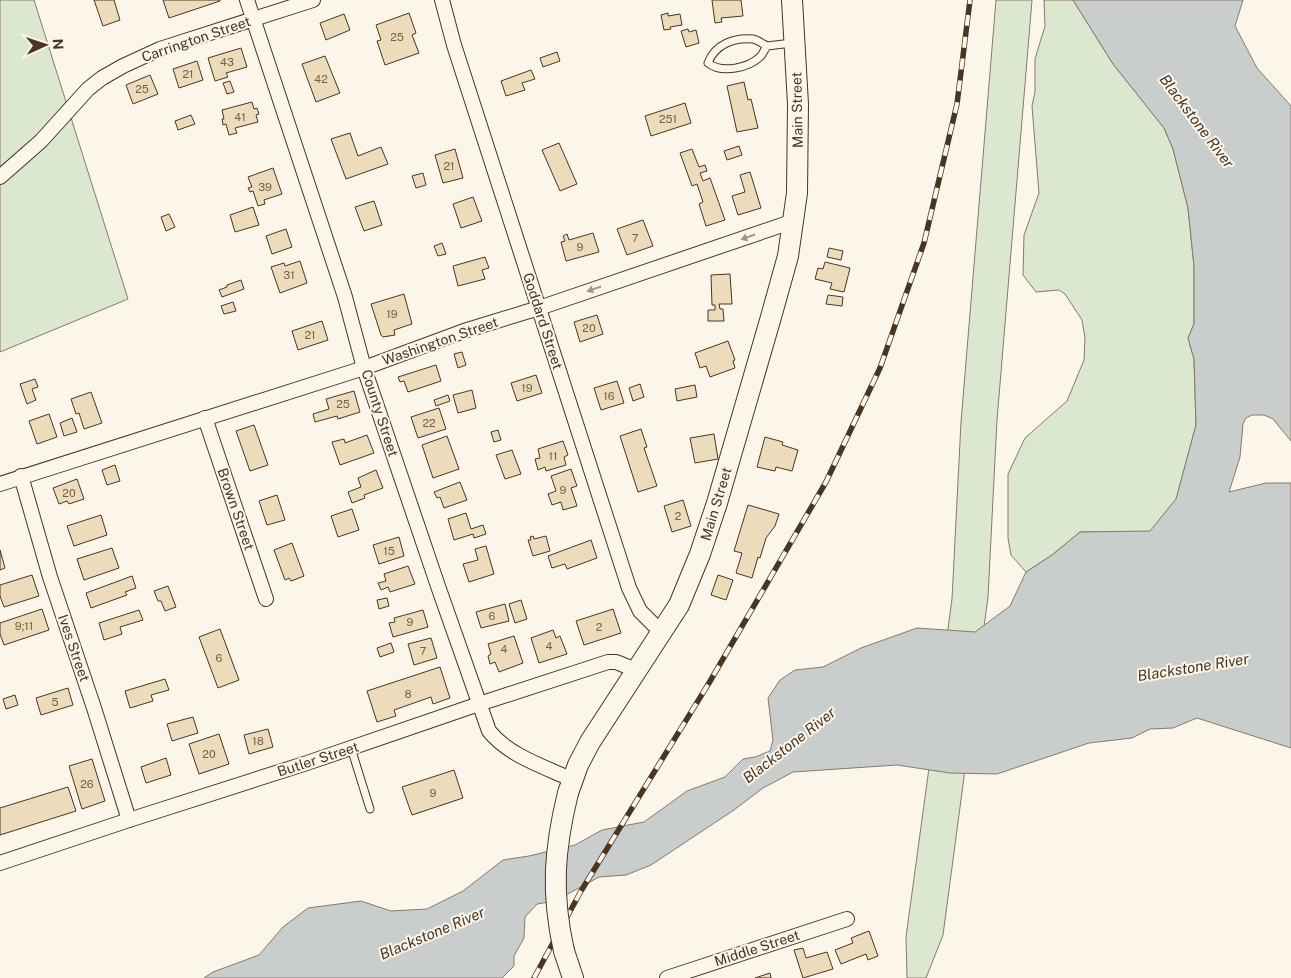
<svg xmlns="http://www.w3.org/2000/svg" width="1291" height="978" font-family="'Public Sans',sans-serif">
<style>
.green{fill:#dce7d0;stroke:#887966}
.water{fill:#c9cecd;stroke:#887966}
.building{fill:#ecdcbc;stroke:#4a3520}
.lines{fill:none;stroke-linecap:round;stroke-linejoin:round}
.lane-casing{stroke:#4a3520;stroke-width:9}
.street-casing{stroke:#4a3520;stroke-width:16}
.secondary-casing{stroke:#4a3520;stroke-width:22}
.lane{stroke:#fbf6e9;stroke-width:7}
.street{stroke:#fbf6e9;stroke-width:14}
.secondary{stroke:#fbf6e9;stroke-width:20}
.rail-casing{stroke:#4a3520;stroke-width:5.5}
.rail{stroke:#fbf6e9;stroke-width:4;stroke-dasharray:11;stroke-linecap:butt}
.secondary-bridge-casing{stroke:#4a3520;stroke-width:22;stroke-linecap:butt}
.secondary-bridge{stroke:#fbf6e9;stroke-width:20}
.oneway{fill:#a29684}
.labels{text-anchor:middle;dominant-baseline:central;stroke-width:4;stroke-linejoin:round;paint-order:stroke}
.number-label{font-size:11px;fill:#725f47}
.street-label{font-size:14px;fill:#4a3520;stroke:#fbf6e9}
.water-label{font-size:15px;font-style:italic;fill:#4a3520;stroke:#fbf6e9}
</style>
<rect width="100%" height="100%" fill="#fbf6e9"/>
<g class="green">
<polygon points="0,0 34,0 128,299 0,352"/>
<polygon points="996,0 1032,0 997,420 988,597 943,935 926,978 907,978 906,937 952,599 961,422"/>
<polygon points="1044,0 1073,0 1113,64 1164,128 1173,149 1188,208 1194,266 1194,324 1188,338 1194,359 1196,425 1176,500 1150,532 1080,532 1052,555 1026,572 1011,555 1008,538 1008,474 1025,438 1067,401 1084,360 1085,338 1082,320 1065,294 1059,290 1036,292 1023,275 1024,235 1039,193 1032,106 1035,92 1035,59 1045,26"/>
</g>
<polygon class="water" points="1073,0 1243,0 1235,26 1257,68 1291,106 1291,441 1273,419 1264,415 1252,415 1246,418 1243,424 1240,457 1229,492 1266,483 1291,483 1291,748 1197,718 1173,728 1150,729 1132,738 1089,743 997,774 950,773 897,765 793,772 763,788 734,810 651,865 626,875 599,877 555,901 537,904 525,917 524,938 514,956 514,966 502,978 204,978 213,972 259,955 283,927 308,908 361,901 391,911 427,909 463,891 503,860 529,856 575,845 602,830 644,822 687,791 725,777 743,759 755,757 770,751 773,740 768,698 780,680 795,670 823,667 861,648 917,628 975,632 1010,606 1026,572 1052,555 1080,532 1150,531 1176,499 1196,425 1194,359 1188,338 1194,324 1194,266 1188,208 1173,149 1164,128 1113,64"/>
<g class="building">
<polygon points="94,0 114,0 120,20 103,26"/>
<polygon points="163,0 220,0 220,1 169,18"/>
<polygon points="712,0 741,0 743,16 721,18 722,22 715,23"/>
<polygon points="409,13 416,33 412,35 419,53 385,65 377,41 381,40 376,25"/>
<polygon points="668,13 668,16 680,14 682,25 670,27 671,29 664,30 661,15"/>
<polygon points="344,14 350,30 326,40 320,23"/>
<polygon points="688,29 689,32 696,30 699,43 686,47 681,31"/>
<polygon points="241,48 247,67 226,73 228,77 215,81 208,58"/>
<polygon points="557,52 560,61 543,67 540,58"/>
<polygon points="325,56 340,93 316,102 302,64"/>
<polygon points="197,61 203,80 179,88 173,69"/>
<polygon points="531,70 535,79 522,83 525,90 506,96 501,81"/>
<polygon points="150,75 158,94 133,104 126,85"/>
<polygon points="230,81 234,92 227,94 223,83"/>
<polygon points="744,82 748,100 751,99 758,128 737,132 727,86"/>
<polygon points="252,102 254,109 257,108 259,114 256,115 258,122 235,128 237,133 229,135 226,124 223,125 222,119 224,119 222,110"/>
<polygon points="685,103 691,123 651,136 645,116"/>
<polygon points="191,115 195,124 178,130 175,121"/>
<polygon points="350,133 358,156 381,147 388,164 346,179 331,139"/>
<polygon points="559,143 577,184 560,191 542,150"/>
<polygon points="739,146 742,155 727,160 724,151"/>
<polygon points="455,149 463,178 443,183 435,155"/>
<polygon points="692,149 699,167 705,165 707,171 700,173 703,181 710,178 725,220 706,226 699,204 703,202 697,184 692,186 680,153"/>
<polygon points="273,168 282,194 264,200 265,204 258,206 253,191 250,192 248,188 252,187 248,177"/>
<polygon points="750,172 761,208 738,215 732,196 745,192 740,175"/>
<polygon points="423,173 426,185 416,188 412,176"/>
<polygon points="473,197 482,221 461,228 453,204"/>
<polygon points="374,201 382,225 364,231 355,207"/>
<polygon points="253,207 259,225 235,232 230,215"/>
<polygon points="169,214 175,227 166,231 161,217"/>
<polygon points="643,220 653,246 627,255 617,229"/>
<polygon points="286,229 292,247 272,254 266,236"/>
<polygon points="593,233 599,252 566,261 561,242 565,241 563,236 567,234 569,240"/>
<polygon points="442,243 446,254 438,256 434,246"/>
<polygon points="829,248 843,251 841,260 827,257"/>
<polygon points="485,257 489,268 482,270 485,279 458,286 453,266"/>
<polygon points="300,261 307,283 280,293 271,267 284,263 285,266"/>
<polygon points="825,262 850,268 844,292 830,289 832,283 815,279 818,268 823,269"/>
<polygon points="730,274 732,304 719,304 720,309 723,309 724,321 708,321 708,310 715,310 715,305 712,305 711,275"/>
<polygon points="241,280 244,289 222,297 219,290 227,287 227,285"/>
<polygon points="404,294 412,324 394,330 395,335 383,337 381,335 371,304"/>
<polygon points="828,295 843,297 842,306 826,304"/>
<polygon points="233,302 236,311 224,314 221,306"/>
<polygon points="597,315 603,334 580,342 574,322"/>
<polygon points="322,321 328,340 298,350 292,331"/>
<polygon points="728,341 735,360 733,361 735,368 710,377 706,366 700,368 695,353"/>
<polygon points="462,352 466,365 458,368 454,354"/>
<polygon points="436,365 441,381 408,392 404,381 400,382 398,377"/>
<polygon points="536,375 542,393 517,401 511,383"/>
<polygon points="35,379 38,387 32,389 36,400 27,404 20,384"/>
<polygon points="617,381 624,403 601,410 594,388"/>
<polygon points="640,384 644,397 633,401 629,388"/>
<polygon points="695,385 697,397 677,401 675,389"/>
<polygon points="472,390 476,408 458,413 453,395"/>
<polygon points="354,391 360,412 338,419 337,416 315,422 313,414 329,409 326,399"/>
<polygon points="91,392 102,423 84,429 79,413 76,414 71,399"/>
<polygon points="448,395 450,401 436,406 434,400"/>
<polygon points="439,408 446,429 418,438 411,417"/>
<polygon points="49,414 57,437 37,444 29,421"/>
<polygon points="72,418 77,432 64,436 60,423"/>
<polygon points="254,425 268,465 250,471 236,431"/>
<polygon points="641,429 647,447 644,448 657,486 638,492 620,436"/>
<polygon points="498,430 501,440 494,442 491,432"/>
<polygon points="714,434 718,459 695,463 690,438"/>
<polygon points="367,435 374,453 340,465 332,442 344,439 345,443"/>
<polygon points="447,436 459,469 433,478 422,445"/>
<polygon points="765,437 783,442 782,445 798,450 792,471 776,467 775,471 757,467"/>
<polygon points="563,441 568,455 564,457 566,465 546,471 545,467 538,470 535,459 540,458 538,449"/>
<polygon points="512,450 521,474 505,479 496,455"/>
<polygon points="115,465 120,481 107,485 102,470"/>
<polygon points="571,469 577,486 571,488 577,506 563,510 561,502 552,505 548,494 556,491 551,476"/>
<polygon points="376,470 383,488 364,495 365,498 352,503 348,492 361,487 358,478"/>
<polygon points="77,479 84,499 69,504 67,501 59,504 53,488"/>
<polygon points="460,482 467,500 444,508 440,497 437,498 434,492"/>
<polygon points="277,495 285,520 267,525 259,501"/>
<polygon points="683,500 691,526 672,532 664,506"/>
<polygon points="748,505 779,514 775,526 766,538 760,558 758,557 752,578 736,573 742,553 734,551"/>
<polygon points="352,509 359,530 338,537 331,516"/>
<polygon points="466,513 471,529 483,525 486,534 474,538 473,534 454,540 448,519"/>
<polygon points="101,515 107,535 74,546 67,526"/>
<polygon points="533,536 534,539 546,536 550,551 533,556 528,540 531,540 530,537"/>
<polygon points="399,537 404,556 379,564 373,545"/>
<polygon points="591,540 597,558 567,569 565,564 552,568 548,556"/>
<polygon points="292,543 304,576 291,581 289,578 285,580 274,550"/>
<polygon points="486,546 494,574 469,582 463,564 478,560 475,549"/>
<polygon points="112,548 119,568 84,580 77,559"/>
<polygon points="0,550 5,568 0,570"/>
<polygon points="408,566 415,584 390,592 388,587 381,590 378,583 386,581 384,574"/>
<polygon points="32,575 39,596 4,607 0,596 0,585"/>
<polygon points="718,575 733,580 726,600 711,595"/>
<polygon points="132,576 136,588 125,592 127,595 91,608 86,593"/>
<polygon points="168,586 176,607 165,611 161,601 158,601 154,591"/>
<polygon points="387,598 389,606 379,609 377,600"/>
<polygon points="521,600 527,619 515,623 509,604"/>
<polygon points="505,604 509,621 481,628 476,612"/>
<polygon points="42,609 49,630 4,645 0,634 0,623"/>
<polygon points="613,609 621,633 584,645 576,621"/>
<polygon points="139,610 143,620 120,627 122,634 104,640 99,623"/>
<polygon points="423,610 428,627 393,637 389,623 395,622 394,618"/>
<polygon points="220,629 239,680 218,688 199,637"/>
<polygon points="553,630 556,638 560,636 567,654 539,663 531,638"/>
<polygon points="514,636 523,663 499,672 495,662 490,664 488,656 491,654 488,644"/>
<polygon points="431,638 437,658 414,665 408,644"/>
<polygon points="391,643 394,652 380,657 377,648"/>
<polygon points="440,667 450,698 433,704 431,697 394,710 396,716 377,722 367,691"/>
<polygon points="165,679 169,690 151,695 153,701 130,708 125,691"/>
<polygon points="68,688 73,705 41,715 36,698"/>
<polygon points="15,695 18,705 6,709 3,699"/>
<polygon points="193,717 198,733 172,741 167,724"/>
<polygon points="268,729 273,747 249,754 244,735"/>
<polygon points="219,734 229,764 199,774 189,744"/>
<polygon points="166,758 171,775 146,783 141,767"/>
<polygon points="92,759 105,801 82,809 69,766"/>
<polygon points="454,770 463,798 412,815 402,787"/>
<polygon points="68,787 76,811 0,835 0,808"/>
<polygon points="869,931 878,956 868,960 866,954 841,964 835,950 853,943 851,938"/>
<polygon points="803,948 806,958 827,952 833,969 803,978 794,950"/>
<polygon points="770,973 771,978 755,978"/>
</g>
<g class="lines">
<defs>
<g id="lane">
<path d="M767 46C763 44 758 40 753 39 735 37 715 44 708 63 722 74 749 68 761 56 763 53 765 49 767 46L792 43"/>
<polyline points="351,748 370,809"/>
</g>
<g id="street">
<path d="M247 0 345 297 364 368 439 589 489 731C509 756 545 767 573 780"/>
<polyline points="442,0 454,45 629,588 640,611 662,633"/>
<polyline points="0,177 41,141 88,89 102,78 123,66 160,49 313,0"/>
<polyline points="205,418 266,599"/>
<polyline points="21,476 50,577 94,708 129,820"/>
<polyline points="0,484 364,368 464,331 539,308 794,221"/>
<polyline points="0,863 129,820 307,763 479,704 608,662 616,662 636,670"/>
<polyline points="667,978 847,919"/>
</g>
<g id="secondary">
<polyline points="568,793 578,765 590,742 679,605 700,554 717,503 771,317 788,256 797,193 798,104 792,0"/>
<polyline points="564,951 573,978"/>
</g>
</defs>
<use href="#lane" class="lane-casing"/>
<use href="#street" class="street-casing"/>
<use href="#secondary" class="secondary-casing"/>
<use href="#lane" class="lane"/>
<use href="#street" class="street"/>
<use href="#secondary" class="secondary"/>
<defs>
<polyline id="rail" points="534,978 581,891 709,683 826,482 880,368 924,243 957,104 970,0"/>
</defs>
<use href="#rail" class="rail-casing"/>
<use href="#rail" class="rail"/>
<defs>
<path id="secondary-bridge" d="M564 951C551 893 554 850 568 793"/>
</defs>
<use href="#secondary-bridge" class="secondary-bridge-casing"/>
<use href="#secondary-bridge" class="secondary-bridge"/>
</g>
<defs><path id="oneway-solid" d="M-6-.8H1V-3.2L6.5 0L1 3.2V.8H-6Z" transform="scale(1.25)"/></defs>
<g class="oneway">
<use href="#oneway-solid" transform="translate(748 237) rotate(161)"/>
<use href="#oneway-solid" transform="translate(594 289) rotate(161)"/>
</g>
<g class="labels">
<g class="number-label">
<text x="397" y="37">25</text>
<text x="227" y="62">43</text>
<text x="188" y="74">21</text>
<text x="321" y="79">42</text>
<text x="142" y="89">25</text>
<text x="240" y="117">41</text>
<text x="668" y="119">251</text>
<text x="449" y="166">21</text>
<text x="265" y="187">39</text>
<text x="635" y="238">7</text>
<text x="580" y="247">9</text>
<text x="289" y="275">31</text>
<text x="392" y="314">19</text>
<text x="589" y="328">20</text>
<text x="310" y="335">21</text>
<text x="527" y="388">19</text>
<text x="609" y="396">16</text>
<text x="343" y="404">25</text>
<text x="429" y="423">22</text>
<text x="553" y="456">11</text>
<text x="563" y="490">9</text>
<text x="69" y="493">20</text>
<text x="678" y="516">2</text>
<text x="389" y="551">15</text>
<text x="492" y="616">6</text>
<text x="410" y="622">9</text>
<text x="24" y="626">9;11</text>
<text x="599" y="627">2</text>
<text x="549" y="646">4</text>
<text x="504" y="649">4</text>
<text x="423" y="651">7</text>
<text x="219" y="658">6</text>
<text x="408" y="694">8</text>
<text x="55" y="702">5</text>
<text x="258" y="741">18</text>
<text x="209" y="754">20</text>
<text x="87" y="784">26</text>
<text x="433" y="793">9</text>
</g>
<g class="street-label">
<text transform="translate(196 39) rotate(-19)">Carrington Street</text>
<text transform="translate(797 110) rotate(-91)">Main Street</text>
<text transform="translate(543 321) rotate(72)">Goddard Street</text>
<text transform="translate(440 341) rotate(-19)">Washington Street</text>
<text transform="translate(380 413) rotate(72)">County Street</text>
<text transform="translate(716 504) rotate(-73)">Main Street</text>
<text transform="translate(236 509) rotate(71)">Brown Street</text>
<text transform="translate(74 648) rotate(71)">Ives Street</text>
<text transform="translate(318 759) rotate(-18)">Butler Street</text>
<text transform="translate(757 948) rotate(-18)">Middle Street</text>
</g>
<g class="water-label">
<text transform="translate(1197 121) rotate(53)">Blackstone River</text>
<text transform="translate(1193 667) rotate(-9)">Blackstone River</text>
<text transform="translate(789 745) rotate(-38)">Blackstone River</text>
<text transform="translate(432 933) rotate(-23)">Blackstone River</text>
</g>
</g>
<g transform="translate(45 45) rotate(87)" stroke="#fbf6e9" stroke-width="4" paint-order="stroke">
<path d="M0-4L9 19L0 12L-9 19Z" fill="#4a3520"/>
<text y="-8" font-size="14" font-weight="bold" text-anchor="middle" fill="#4a3520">N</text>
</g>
</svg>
